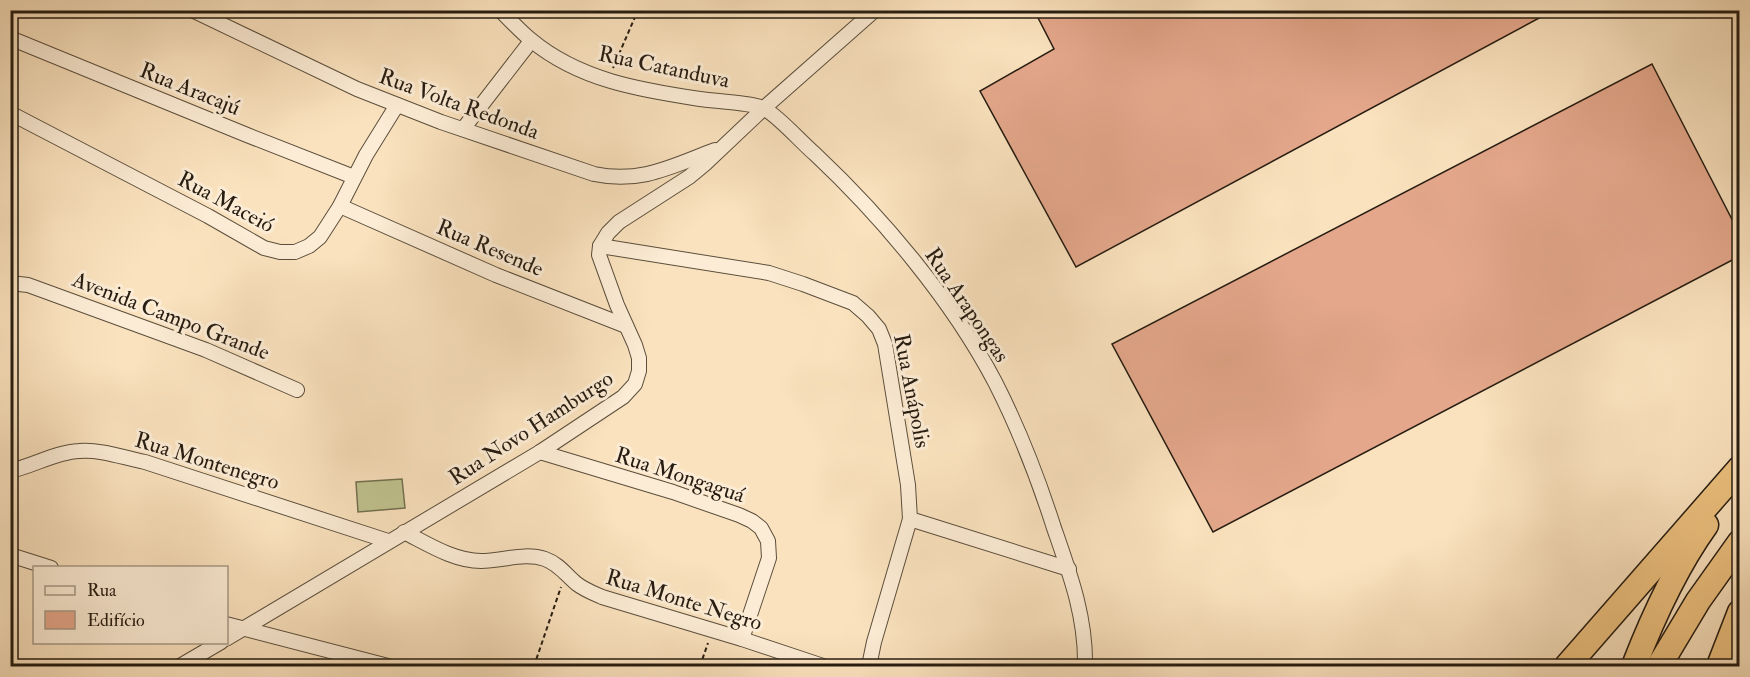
<svg xmlns="http://www.w3.org/2000/svg" width="1750" height="677" font-family="'IM FELL Double Pica',serif">
<style>
.green{fill:#c0c390;stroke:#737050;stroke-width:1.5}
.building{fill:#e4a78b;stroke:#261c11;stroke-width:1.5}
.lines{fill:none;stroke-linecap:round;stroke-linejoin:round}
.street-casing{stroke:#5b4e3c;stroke-width:16}
.highway-casing{stroke:#261c11;stroke-width:27}
.path{stroke:#261c11;stroke-width:2;stroke-dasharray:4.5 3;stroke-linecap:butt}
.street{stroke:#fcecd5;stroke-width:14}
.highway{stroke:#edc17f;stroke-width:24}
.labels{text-anchor:middle;dominant-baseline:central;stroke-width:6;stroke-linejoin:round;paint-order:stroke}
.street-label{font-size:22px;fill:#261c11;stroke:#fcecd5}
</style>
<rect width="100%" height="100%" fill="#fae2be"/>
<filter id="stains"><feTurbulence type="fractalNoise" baseFrequency=".00333" numOctaves="4"/><feColorMatrix values="0 0 0 0 .2 0 0 0 0 .09 0 0 0 0 .02 0 0 0 .5 -.17"/></filter>
<radialGradient id="worn" r=".72"><stop offset=".6" stop-color="#630" stop-opacity="0"/><stop offset="1" stop-color="#630" stop-opacity=".3"/></radialGradient>
<polygon class="green" points="402,479 405,508 358,512 356,482"/>
<g class="building">
<polygon points="1034,10 1554,10 1076,267 980,91 1054,49"/>
<polygon points="1652,64 1740,235 1740,256 1213,532 1112,344"/>
</g>
<g class="lines">
<defs>
<g id="street">
<path d="M192 10 357 89 441 122 594 174C641 184 672 166 715 150"/>
<path d="M500 10C510 20 520 31 531 40 579 80 640 90 700 99 713 101 756 103 765 109 780 118 801 142 815 154 882 217 952 300 995 382 1019 429 1038 478 1054 528 1070 574 1086 617 1085 666"/>
<polyline points="10,38 247,135 354,177"/>
<polyline points="10,113 208,216 264,248 280,252 295,252 309,246 320,237 340,206 366,155 397,105"/>
<polyline points="463,129 531,41"/>
<polyline points="340,206 496,275 626,326"/>
<polyline points="600,246 769,273 803,284 853,303 868,316 879,329 885,344 908,485 910,519 1069,569"/>
<polyline points="10,283 28,285 206,350 297,390"/>
<polyline points="540,452 673,492 739,515 752,521 761,528 768,541 769,558 742,639"/>
<path d="M10 471C33 466 56 452 79 451 101 449 124 458 145 462L388 541"/>
<path d="M404 532C428 544 454 561 481 561 503 561 524 552 545 559 559 564 566 575 577 584 585 590 593 593 602 597L742 639 823 666"/>
<polyline points="10,555 51,568"/>
<polyline points="226,624 388,666"/>
<polyline points="226,639 540,452 623,397 635,384 639,371 639,358 635,345 617,305 599,255 600,246 608,233 619,222 689,177 706,163 764,108 875,10"/>
<polyline points="10,665 13,666"/>
<polyline points="180,666 221,642"/>
<polyline points="869,666 874,642 910,519"/>
</g>
<g id="highway">
<polyline points="1567,666 1740,468"/>
<path d="M1634 666C1653 617 1675 568 1706 525"/>
<polyline points="1659,666 1698,601 1740,542"/>
<polyline points="1719,666 1740,612"/>
</g>
</defs>
<use href="#street" class="street-casing"/>
<use href="#highway" class="highway-casing"/>
<g class="path">
<polyline points="613,68 638,10"/>
<polyline points="534,666 561,587"/>
<polyline points="700,666 708,643"/>
</g>
<use href="#street" class="street"/>
<use href="#highway" class="highway"/>
</g>
<g class="labels">
<g class="street-label">
<text transform="translate(664 67) rotate(12)">Rua Catanduva</text>
<text transform="translate(190 89) rotate(22)">Rua Aracajú</text>
<text transform="translate(459 104) rotate(20)">Rua Volta Redonda</text>
<text transform="translate(226 202) rotate(28)">Rua Maceió</text>
<text transform="translate(490 248) rotate(23)">Rua Resende</text>
<text transform="translate(967 305) rotate(56)">Rua Arapongas</text>
<text transform="translate(171 316) rotate(21)">Avenida Campo Grande</text>
<text transform="translate(912 391) rotate(79)">Rua Anápolis</text>
<text transform="translate(531 428) rotate(-33)">Rua Novo Hamburgo</text>
<text transform="translate(207 461) rotate(17)">Rua Montenegro</text>
<text transform="translate(680 475) rotate(18)">Rua Mongaguá</text>
<text transform="translate(684 600) rotate(17)">Rua Monte Negro</text>
</g>
</g>
<rect width="1750" height="677" fill="none" stroke="#fae2be" stroke-width="36"/>
<rect x="12" y="12" width="1726" height="653" fill="none" stroke="#261c11" stroke-width="3"/>
<rect x="18" y="18" width="1714" height="641" fill="none" stroke="#261c11" stroke-width="1.5"/>
<rect x="33" y="566" width="195" height="78" fill="#fcecd5" stroke="#a69987" stroke-width="1.5"/>
<rect x="45" y="586" width="30" height="9" fill="#fcecd5" stroke="#a69987" stroke-width="1.5"/>
<text x="87" y="596" font-size="18" fill="#261c11">Rua</text>
<rect x="45" y="611" width="30" height="18" fill="#e4a78b" stroke="#a69987" stroke-width="1.5"/>
<text x="87" y="626" font-size="18" fill="#261c11">Edifício</text>
<rect width="100%" height="100%" filter="url(#stains)"/>
<rect width="100%" height="100%" fill="url(#worn)"/>
</svg>
